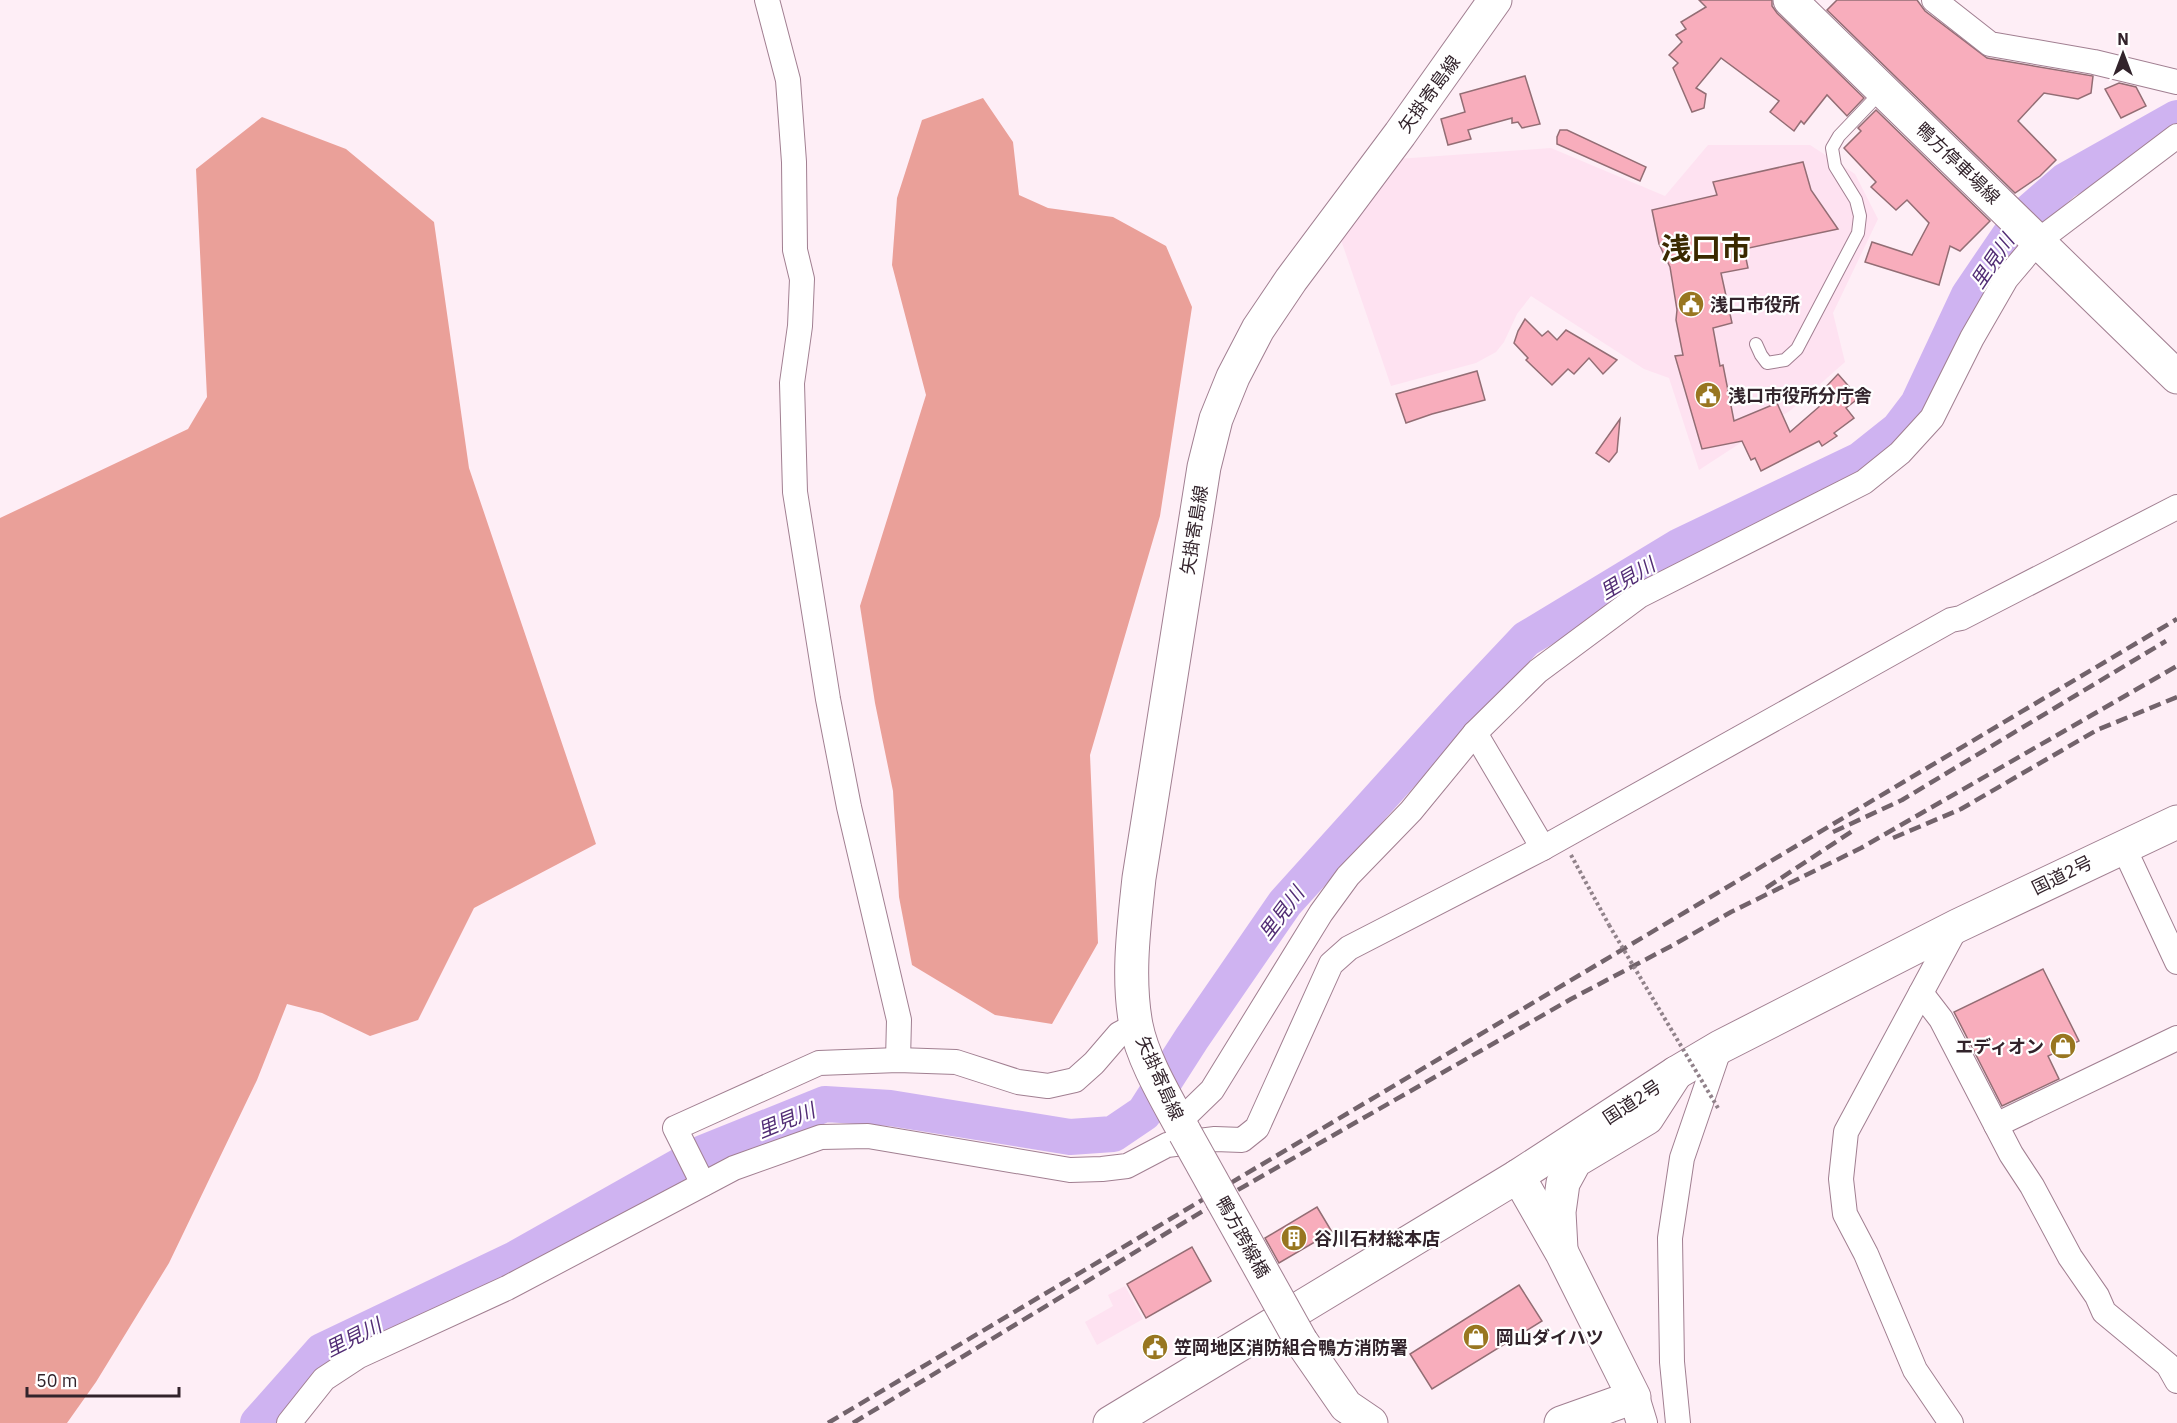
<svg xmlns="http://www.w3.org/2000/svg" width="2177" height="1423" font-family="'IBM Plex Sans','Noto Sans JP',sans-serif">
<style>
.built{fill:#fee2f1}
.forest{fill:#eaa099}
.lines{fill:none;stroke-linecap:round;stroke-linejoin:round}
.river{stroke:#cfb3f1;stroke-width:36}
.building{fill:#f8adbc;stroke:#936d74;stroke-width:1.5}
.service-casing{stroke:#a17f91;stroke-width:14}
.minor-casing{stroke:#a17f91;stroke-width:26}
.tertiary-casing{stroke:#a17f91;stroke-width:32}
.secondary-casing{stroke:#a17f91;stroke-width:35}
.primary-casing{stroke:#a17f91;stroke-width:35}
.trunk-casing{stroke:#a17f91;stroke-width:35}
.path{stroke:#91828a;stroke-width:4;stroke-dasharray:3 3;stroke-linecap:butt}
.service{stroke:#fff;stroke-width:12}
.minor{stroke:#fff;stroke-width:24}
.tertiary{stroke:#fff;stroke-width:30}
.secondary{stroke:#fff;stroke-width:33}
.primary{stroke:#fff;stroke-width:33}
.trunk{stroke:#fff;stroke-width:33}
.rail{stroke:#72636b;stroke-width:4.5;stroke-dasharray:12 6;stroke-linecap:butt}
.primary-bridge-casing{stroke:#a17f91;stroke-width:35;stroke-linecap:butt}
.path-bridge{stroke:#91828a;stroke-width:4;stroke-dasharray:3 3;stroke-linecap:butt}
.primary-bridge{stroke:#fff;stroke-width:33}
.labels{text-anchor:middle;dominant-baseline:central;stroke-width:4.5;stroke-linejoin:round;paint-order:stroke}
.street-label{font-size:18px;fill:#32232b;stroke:#fff}
.poi-label{font-size:18px;font-weight:bold;fill:#32232b;stroke:#fff;text-anchor:start}
.water-label{font-size:20px;font-style:italic;fill:#522d75;stroke:#fff}
.town-label{font-size:30px;font-weight:bold;fill:#3a2a00;stroke:#fff}
</style>
<rect width="100%" height="100%" fill="#feeef6"/>
<g class="built">
<polygon points="1708,145 1810,145 1855,174 1878,219 1833,313 1845,362 1791,410 1699,470 1669,378 1644,369 1531,296 1517,314 1504,342 1496,352 1476,363 1391,386 1340,237 1397,159 1551,148 1665,196"/>
<polygon points="1125,1286 1143,1319 1097,1345 1085,1322 1113,1306 1108,1295"/>
</g>
<g class="forest">
<polygon points="983,98 1013,142 1019,195 1048,208 1113,217 1166,246 1192,307 1160,516 1090,755 1098,943 1052,1024 995,1015 912,965 899,897 893,791 875,703 860,606 926,395 892,265 897,198 922,120"/>
<polygon points="262,117 346,149 434,222 469,468 596,844 474,908 418,1020 370,1036 322,1013 287,1004 257,1080 169,1263 96,1382 67,1423 0,1423 0,518 188,429 207,397 196,169"/>
</g>
<g class="lines">
<polyline class="river" points="258,1423 322,1351 515,1259 703,1153 825,1104 890,1108 1070,1137 1113,1134 1144,1113 1192,1038 1285,903 1461,708 1526,639 1680,546 1860,460 1899,429 1918,404 1969,295 2020,220 2065,181 2177,118"/>
</g>
<g class="building">
<polygon points="1699,0 1772,0 1772,6 1777,13 1864,98 1847,116 1827,95 1804,124 1801,121 1794,131 1770,112 1779,101 1721,58 1696,88 1706,94 1704,108 1692,112 1673,68 1678,63 1669,55 1682,42 1676,35 1686,29 1681,22 1706,7"/>
<polygon points="1837,0 1917,0 1925,11 1987,58 2093,76 2091,93 2078,99 2044,93 2018,121 2056,160 2040,176 2015,193 1827,10"/>
<polygon points="1525,76 1540,124 1522,128 1518,122 1512,123 1512,118 1468,130 1471,139 1448,145 1441,119 1465,112 1460,94"/>
<polygon points="2119,83 2136,87 2146,106 2121,118 2105,89"/>
<polygon points="1876,110 1990,221 1960,251 1950,246 1939,285 1865,262 1872,242 1912,255 1929,223 1907,200 1896,210 1871,187 1876,182 1844,148 1861,131 1858,128"/>
<polygon points="1560,130 1567,130 1646,167 1640,181 1557,144 1557,137"/>
<polygon points="1803,162 1811,190 1838,229 1744,249 1748,268 1721,273 1732,323 1713,328 1720,366 1723,365 1734,421 1777,403 1790,432 1828,399 1822,391 1838,374 1859,398 1846,408 1854,418 1834,433 1837,436 1822,446 1819,441 1761,471 1755,458 1751,460 1742,441 1702,449 1675,356 1683,355 1676,320 1677,310 1670,267 1659,244 1652,210 1717,195 1713,182"/>
<polygon points="1525,319 1542,336 1548,331 1557,340 1566,330 1617,360 1603,374 1589,358 1574,374 1568,369 1552,385 1526,360 1528,358 1514,343 1518,331"/>
<polygon points="1477,371 1485,400 1432,414 1406,423 1396,394"/>
<polygon points="1620,419 1617,452 1609,462 1596,453"/>
<polygon points="2043,969 2079,1041 2048,1056 2059,1079 2002,1106 1954,1012"/>
<polygon points="1317,1207 1332,1232 1279,1263 1265,1238"/>
<polygon points="1192,1247 1211,1281 1146,1318 1127,1284"/>
<polygon points="1519,1285 1542,1321 1432,1389 1410,1354"/>
</g>
<g class="lines">
<defs>
<polyline id="service" points="1756,344 1761,355 1767,363 1785,360 1797,349 1858,233 1860,216 1856,200 1835,166 1832,148 1839,136 1882,91"/>
<g id="minor">
<polyline points="767,0 788,80 794,162 795,250 802,279 800,326 792,383 795,492 828,699 849,807 899,1020 898,1060"/>
<polyline points="1934,0 1990,44 2094,62 2177,82"/>
<polyline points="1475,733 1543,848"/>
<polyline points="2123,846 2177,962"/>
<polyline points="1921,993 1941,1019 2011,1154 2032,1186 2070,1257 2097,1296 2104,1312 2168,1365 2177,1381"/>
<polyline points="1179,1122 1212,1090 1321,913 1348,876 1411,811 1475,733 1538,671 1639,596 1864,482 1900,453 1932,418 1972,338 2006,279 2038,241 2177,136"/>
<polyline points="1996,1125 2177,1038"/>
<polyline points="703,1184 675,1128 819,1063 898,1060 956,1062 1018,1082 1048,1086 1075,1080 1094,1063 1119,1034 1136,1025"/>
<polyline points="289,1423 324,1379 359,1356 507,1288 734,1168 821,1137 868,1136 1070,1170 1102,1169 1127,1166 1167,1145 1215,1139 1242,1140 1257,1128 1331,964 1349,948 1543,848 1951,620 1961,618 2177,507"/>
<polyline points="1678,1423 1672,1362 1670,1238 1682,1158 1720,1047"/>
<polyline points="1951,1423 1915,1370 1866,1254 1845,1214 1841,1179 1846,1132 1957,926"/>
</g>
<polyline id="tertiary" points="1634,1397 1642,1423"/>
<polyline id="secondary" points="1790,0 2177,377"/>
<g id="primary">
<path d="M1185 1133C1168 1101 1143 1061 1136 1025 1127 977 1134 926 1139 878L1204 467 1216 419 1233 377 1258 329 1291 280 1400 134 1495 0"/>
<polyline points="1518,1176 1562,1253 1634,1397 1561,1423"/>
<polyline points="1561,1249 1559,1212 1563,1183 1575,1161 1647,1118 1676,1073"/>
<polyline points="1301,1341 1346,1406 1371,1423"/>
</g>
<polyline id="trunk" points="1110,1423 1518,1176 1676,1073 1720,1047 1957,926 2177,822"/>
</defs>
<use href="#service" class="service-casing"/>
<use href="#minor" class="minor-casing"/>
<use href="#tertiary" class="tertiary-casing"/>
<use href="#secondary" class="secondary-casing"/>
<use href="#primary" class="primary-casing"/>
<use href="#trunk" class="trunk-casing"/>
<polyline class="path" points="1571,855 1609,925"/>
<use href="#service" class="service"/>
<use href="#minor" class="minor"/>
<use href="#tertiary" class="tertiary"/>
<use href="#secondary" class="secondary"/>
<use href="#primary" class="primary"/>
<use href="#trunk" class="trunk"/>
<g class="rail">
<polyline points="1833,832 1902,800 2166,641"/>
<polyline points="1893,838 1961,809 2097,730 2177,697"/>
<polyline points="1766,888 1854,830"/>
<polyline points="828,1423 2177,619"/>
<polyline points="853,1423 1236,1191 1571,999 1675,944 1731,912 1861,848 2177,666"/>
</g>
<defs>
<polyline id="primary-bridge" points="1185,1133 1301,1341"/>
</defs>
<use href="#primary-bridge" class="primary-bridge-casing"/>
<polyline class="path-bridge" points="1609,925 1718,1108"/>
<use href="#primary-bridge" class="primary-bridge"/>
</g>
<defs>
<symbol id="civic-disc" viewBox="-11 -11 22 22"><circle r="9.5" fill="#987620" stroke="#fff"/><path d="M-.6-6.5H3V-4.5H.6V-3L4-1V1h2V6H-6V1h2V-1L-.6-3ZM-1.2 2.5V6h2.4V2.5Z" fill="#fff"/></symbol>
<symbol id="shop-disc" viewBox="-11 -11 22 22"><circle r="9.5" fill="#987620" stroke="#fff"/><path d="M-5-2.5h2.3a2.7 3.5 0 0 1 5.4 0H5L5.5 6h-11ZM-1.5-2.5h3a1.5 2.3 0 0 0-3 0Z" fill="#fff"/></symbol>
<symbol id="building-disc" viewBox="-11 -11 22 22"><circle r="9.5" fill="#987620" stroke="#fff"/><path d="M-4-6H4V6H1V3H-1V6H-4ZM-2.5-4.3h1.7v1.8h-1.7ZM.8-4.3h1.7v1.8H.8ZM-2.5-1h1.7V.8h-1.7ZM.8-1h1.7V.8H.8Z" fill="#fff"/></symbol>
</defs>
<g fill-rule="evenodd">
<use href="#civic-disc" x="1676" y="289" width="30" height="30"/>
<use href="#civic-disc" x="1693" y="380" width="30" height="30"/>
<use href="#shop-disc" x="2048" y="1031" width="30" height="30"/>
<use href="#building-disc" x="1279" y="1223" width="30" height="30"/>
<use href="#shop-disc" x="1461" y="1322" width="30" height="30"/>
<use href="#civic-disc" x="1140" y="1332" width="30" height="30"/>
</g>
<g class="labels">
<g class="street-label">
<text transform="translate(1429 94) rotate(-54)">矢掛寄島線</text>
<text transform="translate(1958 163) rotate(44)">鴨方停車場線</text>
<text transform="translate(1194 530) rotate(-81)">矢掛寄島線</text>
<text transform="translate(2062 875) rotate(-26)">国道2号</text>
<text transform="translate(1160 1078) rotate(66)">矢掛寄島線</text>
<text transform="translate(1632 1102) rotate(-33)">国道2号</text>
<text transform="translate(1243 1237) rotate(61)">鴨方跨線橋</text>
</g>
<g class="poi-label">
<text x="1710" y="304">浅口市役所</text>
<text x="1728" y="395">浅口市役所分庁舎</text>
<text x="2044" y="1046" text-anchor="end">エディオン</text>
<text x="1314" y="1238">谷川石材総本店</text>
<text x="1496" y="1337">岡山ダイハツ</text>
<text x="1174" y="1347">笠岡地区消防組合鴨方消防署</text>
</g>
<g class="water-label">
<text transform="translate(1992 261) rotate(-56)">里見川</text>
<text transform="translate(1627 578) rotate(-31)">里見川</text>
<text transform="translate(1281 913) rotate(-53)">里見川</text>
<text transform="translate(786 1120) rotate(-22)">里見川</text>
<text transform="translate(353 1337) rotate(-27)">里見川</text>
</g>
<g class="town-label">
<text x="1706" y="247">浅口市</text>
</g>
</g>
<g transform="translate(2123 54)" stroke="#ffffff" stroke-width="4.5" paint-order="stroke">
<path d="M0-4.5L10 22L0 15L-10 22Z" fill="#32232b"/>
<text y="-9" font-size="16" font-weight="bold" text-anchor="middle" fill="#32232b">N</text>
</g>
<path d="M27 1387v9h152v-9" fill="none" stroke="#32232b" stroke-width="3"/>
<text x="36" y="1387" font-size="18" fill="#32232b" stroke="#ffffff" stroke-width="4.5" paint-order="stroke">50 m</text>
</svg>
